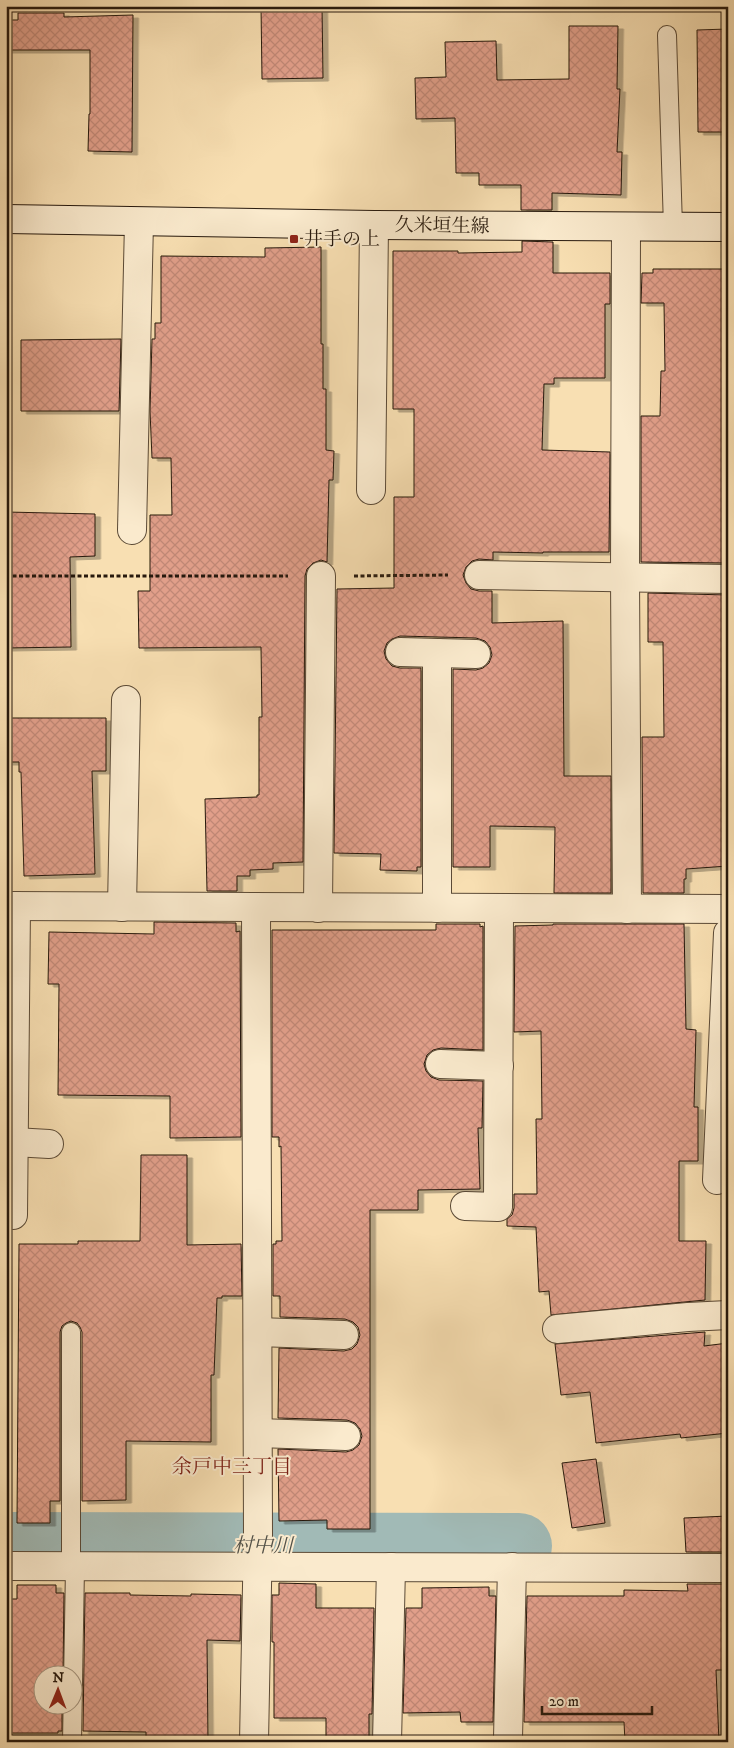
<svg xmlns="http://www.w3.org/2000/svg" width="734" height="1748" font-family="'IM FELL DW Pica','Noto Serif JP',serif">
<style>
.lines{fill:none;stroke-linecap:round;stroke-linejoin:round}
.river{stroke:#a1bab6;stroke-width:66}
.building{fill:url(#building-cross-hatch);stroke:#27190d;filter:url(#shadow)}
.service-casing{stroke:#5b4a36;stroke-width:20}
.minor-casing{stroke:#5b4a36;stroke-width:30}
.secondary-casing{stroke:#27190d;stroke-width:30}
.path{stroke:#27190d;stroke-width:3;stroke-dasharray:4 2.5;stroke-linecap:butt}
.service{stroke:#faeacd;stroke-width:18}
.minor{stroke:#faeacd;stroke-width:28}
.secondary{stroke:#faeacd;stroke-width:28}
.poi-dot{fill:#8f2418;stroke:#faeacd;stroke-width:2}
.labels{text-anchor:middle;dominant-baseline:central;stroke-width:4;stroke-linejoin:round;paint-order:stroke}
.street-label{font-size:19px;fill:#27190d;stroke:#faeacd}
.poi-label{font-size:19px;fill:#27190d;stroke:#faeacd;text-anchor:start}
.neighbourhood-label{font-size:20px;fill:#7a1f14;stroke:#faeacd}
.water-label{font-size:20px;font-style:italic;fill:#525148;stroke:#faeacd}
</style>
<defs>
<pattern id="building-cross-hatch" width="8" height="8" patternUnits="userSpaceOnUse" patternTransform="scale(1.25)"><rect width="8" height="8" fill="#e19f8a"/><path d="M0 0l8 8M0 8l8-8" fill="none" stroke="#c18876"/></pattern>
<filter id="shadow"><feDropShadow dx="5.5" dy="3" stdDeviation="0" flood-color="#0004"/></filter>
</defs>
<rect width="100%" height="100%" fill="#f8dfb2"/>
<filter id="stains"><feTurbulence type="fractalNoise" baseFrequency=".004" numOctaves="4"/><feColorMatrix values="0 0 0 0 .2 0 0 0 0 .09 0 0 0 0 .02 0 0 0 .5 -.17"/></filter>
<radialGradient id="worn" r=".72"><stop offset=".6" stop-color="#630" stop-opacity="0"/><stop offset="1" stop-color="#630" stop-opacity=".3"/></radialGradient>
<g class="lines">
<polyline class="river" points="6,1545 519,1546"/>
</g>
<g class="building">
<polygon points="261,6 322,6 323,78 262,79"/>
<polygon points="18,13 64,13 64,17 133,15 132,152 88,151 89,114 90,114 90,50 6,50 6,20 18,20"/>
<polygon points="569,26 618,26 617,89 620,89 617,152 622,152 621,195 552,193 552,210 521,210 521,185 479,185 479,173 456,173 455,118 416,119 415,78 446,77 445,42 496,41 497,80 569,79"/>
<polygon points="728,29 728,132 698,132 697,30"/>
<polygon points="522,241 553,242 553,273 610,273 610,304 605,304 605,378 554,378 554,384 544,384 542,450 610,452 609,552 543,552 543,553 493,552 493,560 479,559 472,561 466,567 463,575 466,583 471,589 479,591 492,591 492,623 563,621 564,776 611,776 611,893 554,893 555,827 490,826 490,867 453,867 453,669 476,670 483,668 489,663 492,655 490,647 485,641 476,638 400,636 392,639 387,643 384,651 386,659 392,666 400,668 421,668 421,867 417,867 417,871 380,870 381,854 334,853 337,589 394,588 394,497 414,497 414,409 393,409 393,251 458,251 458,253 522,252"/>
<polygon points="321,247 321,344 323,344 323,389 326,389 326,450 334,451 333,480 329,480 327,562 321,560 313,563 307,569 305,576 303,862 273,863 273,869 250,870 250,876 237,876 237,891 207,891 205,799 257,797 257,795 259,795 259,717 262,717 261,647 139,648 138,591 150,591 150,515 172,515 171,458 152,458 150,411 152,339 155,339 155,323 161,323 161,256 265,257 265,248"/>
<polygon points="653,269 728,269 728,563 641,562 641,416 660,416 661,371 665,371 664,303 641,303 642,273 653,273"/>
<polygon points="121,339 119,411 21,411 21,340"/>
<polygon points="6,512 95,514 95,556 70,557 71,647 6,648"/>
<polygon points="648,593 728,595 728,866 686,869 686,879 684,879 684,893 643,893 642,737 664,737 663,642 648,642"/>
<polygon points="6,718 106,718 106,771 92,771 95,874 24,876 21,772 19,772 19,762 6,762"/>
<polygon points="154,922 236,923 236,932 240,931 241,1137 170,1138 170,1096 58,1095 59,984 48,984 49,932 154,934"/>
<polygon points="436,924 480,924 480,927 483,926 483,1050 441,1048 433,1050 427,1055 424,1064 426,1071 431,1077 439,1080 483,1081 482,1128 478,1128 480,1189 418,1190 418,1210 370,1210 370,1529 327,1529 327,1520 279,1521 278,1449 346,1452 353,1450 359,1445 362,1436 360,1429 355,1423 347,1420 278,1418 279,1348 344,1351 352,1349 357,1344 360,1335 358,1327 353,1322 345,1319 280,1317 280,1296 273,1296 273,1244 276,1244 276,1241 282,1241 281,1146 279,1147 279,1137 272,1137 272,930 436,930"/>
<polygon points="553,924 684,924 686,1029 696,1030 694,1107 698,1107 698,1161 679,1161 679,1241 706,1241 705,1300 551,1315 549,1291 539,1292 536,1227 507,1226 507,1219 512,1215 514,1208 514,1194 537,1194 536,1119 542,1119 541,1031 514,1032 515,926 553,925"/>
<polygon points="141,1155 187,1155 187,1245 241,1244 242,1296 222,1296 222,1298 217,1298 214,1375 211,1375 211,1442 126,1441 126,1500 82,1501 82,1332 80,1327 77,1323 71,1321 66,1323 62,1326 60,1332 60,1501 50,1501 50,1523 17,1523 19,1244 78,1244 78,1241 140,1241"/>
<polygon points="705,1332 704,1346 728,1343 728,1433 681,1438 680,1434 596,1443 590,1392 561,1395 555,1344"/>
<polygon points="596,1459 605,1523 572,1528 562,1463"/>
<polygon points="728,1516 728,1552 686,1552 684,1518"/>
<polygon points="279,1583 316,1584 316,1608 374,1608 372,1714 369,1714 369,1739 326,1738 326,1718 274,1718 274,1642 272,1642 272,1595 279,1595"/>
<polygon points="687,1584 723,1584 723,1670 716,1670 719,1742 625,1742 624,1722 524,1722 527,1596 624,1596 624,1590 688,1591"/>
<polygon points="17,1585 56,1585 56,1593 64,1593 63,1676 42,1676 42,1706 62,1706 62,1731 58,1731 58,1733 6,1733 6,1599 17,1599"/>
<polygon points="489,1587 489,1596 496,1596 493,1722 461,1722 460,1712 403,1713 406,1608 422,1608 422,1588"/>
<polygon points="85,1593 130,1593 130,1595 191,1596 191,1594 241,1595 240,1641 207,1640 208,1742 146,1742 146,1732 83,1731"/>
</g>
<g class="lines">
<defs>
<g id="service">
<polyline points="667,35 673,227"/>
<polyline points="71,1566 71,1332"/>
<polyline points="72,1742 75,1567"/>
</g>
<g id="minor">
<polyline points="626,228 625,577 627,909"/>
<polyline points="371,490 374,225"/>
<polyline points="132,530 139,222"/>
<polyline points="479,575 728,579"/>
<polyline points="400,652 476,654"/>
<polyline points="437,653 437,908"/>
<polyline points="6,906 728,909"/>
<polyline points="122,907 126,700"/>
<polyline points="318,908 321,576"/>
<polyline points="440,1064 499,1066"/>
<polyline points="14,1142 49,1144"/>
<polyline points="717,1180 728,933"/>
<polyline points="465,1206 498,1207 499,908"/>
<polyline points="13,1215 16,906"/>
<polyline points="557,1329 688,1317 728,1315"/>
<polyline points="258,1332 344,1335"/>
<polyline points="258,1433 346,1436"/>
<polyline points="6,1566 728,1568"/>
<polyline points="508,1738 512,1567"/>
<polyline points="254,1742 258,1534 256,907"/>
<polyline points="387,1742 391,1567"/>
</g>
<polyline id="secondary" points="6,219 374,225 728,227"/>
</defs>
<use href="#service" class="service-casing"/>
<use href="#minor" class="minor-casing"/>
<use href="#secondary" class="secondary-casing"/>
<g class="path">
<polyline points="6,576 288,576"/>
<polyline points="354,576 448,575"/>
</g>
<use href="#service" class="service"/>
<use href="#minor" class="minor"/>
<use href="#secondary" class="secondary"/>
</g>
<rect class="poi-dot" x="289" y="234" width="10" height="10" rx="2.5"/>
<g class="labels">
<g class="street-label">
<text transform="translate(442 226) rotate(1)">久米垣生線</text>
</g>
<g class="poi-label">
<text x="304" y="239">井手の上</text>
</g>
<g class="neighbourhood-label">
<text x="232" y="1467">余戸中三丁目</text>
</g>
<g class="water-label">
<text x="263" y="1546">村中川</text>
</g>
</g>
<rect width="734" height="1748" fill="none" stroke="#f8dfb2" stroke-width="25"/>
<rect x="8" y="8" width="719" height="1733" fill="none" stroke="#27190d" stroke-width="2.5"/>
<rect x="12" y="12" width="709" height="1723" fill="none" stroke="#27190d"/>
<g transform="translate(58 1690) rotate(1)"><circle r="24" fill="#faeacd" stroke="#a69680"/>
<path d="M0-4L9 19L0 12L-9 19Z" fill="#8f2418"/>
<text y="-8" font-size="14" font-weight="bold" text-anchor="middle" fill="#27190d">N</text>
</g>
<path d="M542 1706v8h110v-8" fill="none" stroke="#27190d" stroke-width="2.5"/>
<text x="549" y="1706" font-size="15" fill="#27190d" stroke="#faeacd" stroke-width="4" paint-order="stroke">20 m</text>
<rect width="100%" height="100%" filter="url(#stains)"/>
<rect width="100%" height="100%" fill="url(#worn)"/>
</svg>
